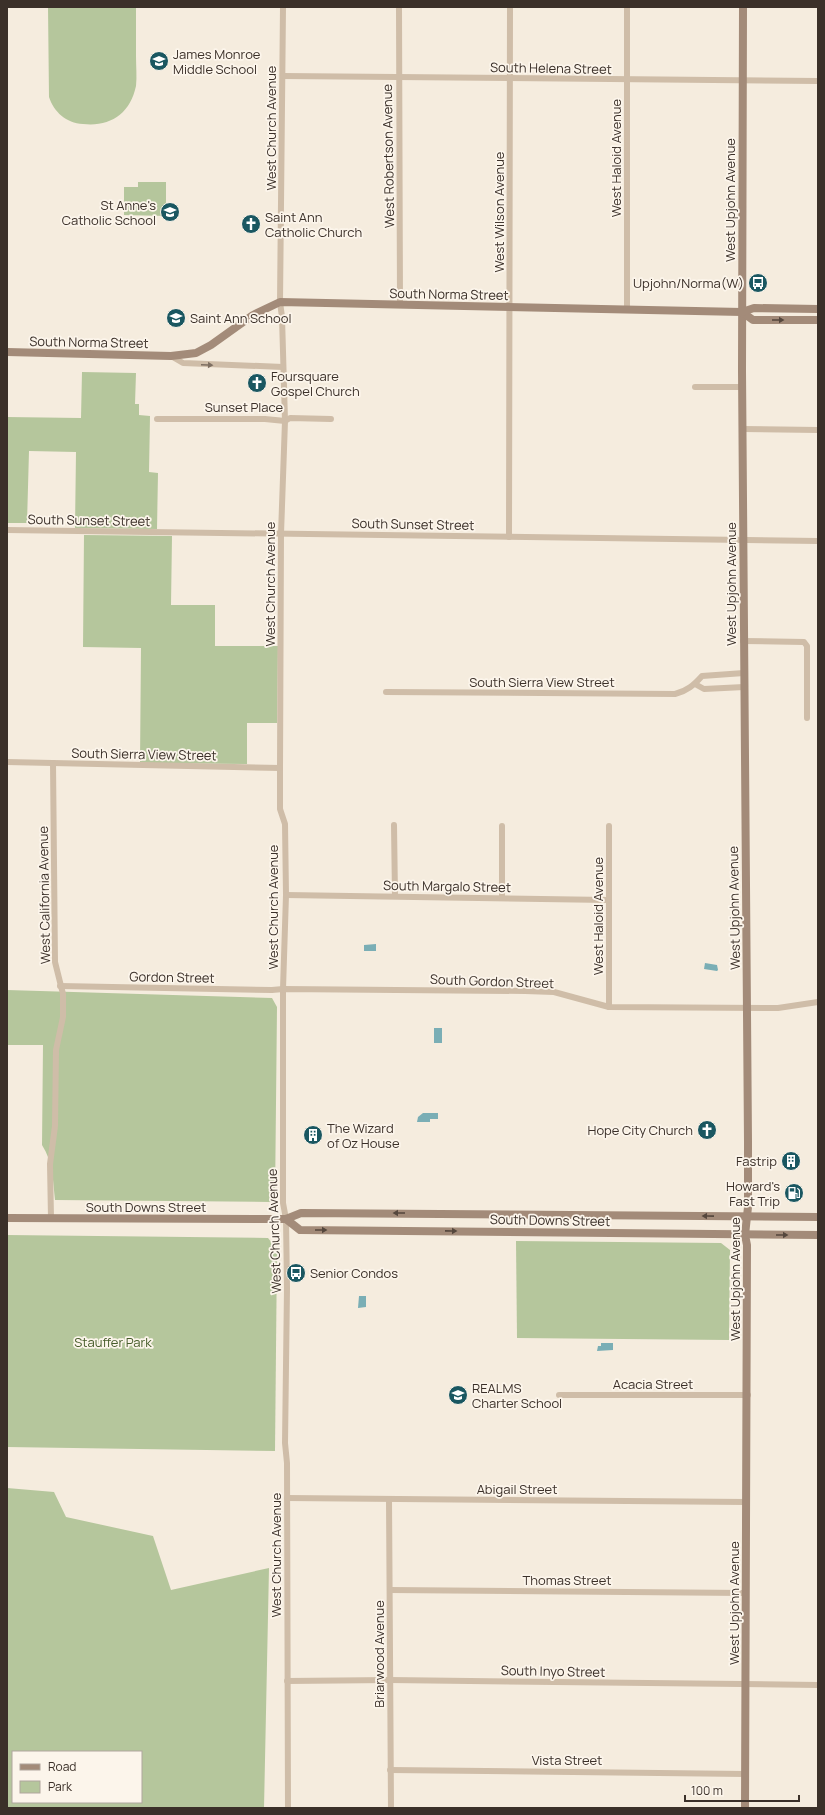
<svg xmlns="http://www.w3.org/2000/svg" width="825" height="1815" font-family="Manrope,sans-serif">
<style>
.green{fill:#b5c69c;fill-rule:evenodd}
.water{fill:#7aaeb5}
.lines{fill:none;stroke-linecap:round;stroke-linejoin:round}
.street{stroke:#cfbda8;stroke-width:6}
.secondary{stroke:#a38b79;stroke-width:8}
.oneway{fill:#55473d}
.oneway2{fill:#7e6f62}
.labels{text-anchor:middle;dominant-baseline:central;stroke-width:3.5;stroke-linejoin:round;paint-order:stroke}
.poi-label{font-size:13px;fill:#3b3029;stroke:#fcf5eb;text-anchor:start}
.street-label{font-size:13px;fill:#3b3029;stroke:#fcf5eb}
.park-label{font-size:13px;fill:#465c2a;stroke:#fcf5eb}
</style>
<rect width="100%" height="100%" fill="#f5ecde"/>
<g class="green">
<path d="M48 7H136C136 23 136 40 136 56 136 66 137 77 136 86 130 114 110 127 83 124 66 123 54 112 49 97Z"/>
<polygon points="138,182 166,182 166,216 124,215 124,187 138,187"/>
<polygon points="82,372 136,373 135,404 139,404 139,415 150,416 149,472 158,473 157,529 75,528 76,452 29,451 27,523 7,523 7,417 81,418"/>
<polygon points="84,535 172,536 171,605 215,605 215,646 278,646 277,723 247,723 247,764 140,763 141,648 83,647"/>
<path d="M7 990 272 998 277 1007 275 1199 271 1202 55 1200C53 1181 53 1162 42 1145L43 1045H7Z"/>
<polygon points="7,1235 268,1238 277,1249 275,1451 7,1447"/>
<polygon points="516,1241 721,1243 730,1250 729,1340 517,1338"/>
<path d="M7 1488 54 1492 66 1517 153 1536 171 1590 269 1568 264 1808H7ZM13 1752H141V1802H13Z"/>
</g>
<g class="water">
<polygon points="376,944 376,951 364,951 364,945"/>
<polygon points="705,963 717,965 718,970 717,971 704,969"/>
<rect x="434" y="1028" width="8" height="15"/>
<polygon points="423,1113 438,1113 438,1119 430,1119 430,1122 417,1122 418,1117"/>
<polygon points="359,1296 366,1296 366,1307 358,1308"/>
<polygon points="601,1343 613,1343 613,1350 597,1351 598,1346 601,1346"/>
</g>
<g class="lines">
<g class="street">
<polyline points="283,7 280,302 282,317 285,421 281,534 280,768 280,809 285,824 286,895 283,989 283,1203 286,1219 287,1288 285,1443 287,1463 288,1808"/>
<polyline points="399,7 400,305"/>
<polyline points="283,76 818,81"/>
<polyline points="627,310 627,7"/>
<polyline points="171,356 183,363 283,367"/>
<polyline points="695,387 742,387"/>
<polyline points="157,419 265,419 285,421 290,418 331,419"/>
<polyline points="742,429 818,430"/>
<polyline points="7,530 818,541"/>
<polyline points="509,537 510,7"/>
<polyline points="743,641 804,642 807,646 807,718"/>
<polyline points="695,684 704,689 744,687"/>
<path d="M386 692 675 694C687 691 694 685 702 676L744 673"/>
<polyline points="7,762 280,768"/>
<polyline points="394,825 395,896"/>
<polyline points="502,826 502,898"/>
<polyline points="609,826 609,1007"/>
<polyline points="286,895 608,900"/>
<polyline points="60,986 272,990 283,989 525,991 554,992 609,1007 778,1008 818,1002"/>
<polyline points="51,1218 50,1164 55,1126 56,1050 63,1017 63,994 55,962 53,763"/>
<polyline points="559,1395 748,1395"/>
<polyline points="287,1498 746,1502"/>
<polyline points="389,1499 391,1808"/>
<polyline points="390,1590 745,1593"/>
<polyline points="287,1681 390,1680 818,1685"/>
<polyline points="390,1770 745,1774"/>
</g>
<g class="secondary">
<polyline points="743,7 742,371 748,1141 748,1207 745,1235 747,1245 745,1808"/>
<polyline points="742,312 753,320 818,320"/>
<polyline points="7,352 171,356 196,353 211,345 253,315 280,302 742,312 754,308 818,309"/>
<polyline points="7,1218 286,1219 301,1213 818,1217"/>
<polyline points="286,1219 300,1230 818,1235"/>
</g>
</g>
<defs><path id="oneway-solid" d="M-6-.8H1V-3.2L6.5 0L1 3.2V.8H-6Z"/></defs>
<g class="oneway">
<use href="#oneway-solid" transform="translate(778 320)"/>
<use href="#oneway-solid" transform="translate(399 1213) rotate(-180)"/>
<use href="#oneway-solid" transform="translate(708 1216) rotate(-179)"/>
<use href="#oneway-solid" transform="translate(321 1230)"/>
<use href="#oneway-solid" transform="translate(451 1231) rotate(1)"/>
<use href="#oneway-solid" transform="translate(782 1235)"/>
</g>
<use class="oneway2" href="#oneway-solid" transform="translate(207 365) rotate(2)"/>
<defs>
<symbol id="school-disc" viewBox="-11 -11 22 22"><circle r="9.5" fill="#1a5761" stroke="#fcf5eb"/><path d="M0-5L7-2L0 1L-7-2ZM-4 1L0 2.5L4 1V4Q0 6-4 4Z" fill="#fff"/></symbol>
<symbol id="church-disc" viewBox="-11 -11 22 22"><circle r="9.5" fill="#1a5761" stroke="#fcf5eb"/><path d="M-1.2-6h2.4v3.5h3.3v2.4h-3.3V6h-2.4V-.1h-3.3v-2.4h3.3Z" fill="#fff"/></symbol>
<symbol id="bus-disc" viewBox="-11 -11 22 22"><circle r="9.5" fill="#1a5761" stroke="#fcf5eb"/><path d="M-5-6H5V4H4V6H2V4H-2V6H-4V4H-5ZM-3.5-4V0h7V-4ZM-3.5 1.2v1.5H-2V1.2ZM2 1.2v1.5H3.5V1.2Z" fill="#fff"/></symbol>
<symbol id="building-disc" viewBox="-11 -11 22 22"><circle r="9.5" fill="#1a5761" stroke="#fcf5eb"/><path d="M-4-6H4V6H1V3H-1V6H-4ZM-2.5-4.3h1.7v1.8h-1.7ZM.8-4.3h1.7v1.8H.8ZM-2.5-1h1.7V.8h-1.7ZM.8-1h1.7V.8H.8Z" fill="#fff"/></symbol>
<symbol id="fuel-disc" viewBox="-11 -11 22 22"><circle r="9.5" fill="#1a5761" stroke="#fcf5eb"/><path d="M-5.5-6h7V0h2V4h1.3V-2.5L3-4.5l.8-.8L6-3V5H2.5V1h-1V6h-7ZM-4.2-4.7v3.2H.2V-4.7Z" fill="#fff"/></symbol>
</defs>
<g fill-rule="evenodd">
<use href="#school-disc" x="148" y="50" width="22" height="22"/>
<use href="#school-disc" x="159" y="201" width="22" height="22"/>
<use href="#church-disc" x="240" y="213" width="22" height="22"/>
<use href="#bus-disc" x="747" y="272" width="22" height="22"/>
<use href="#school-disc" x="165" y="307" width="22" height="22"/>
<use href="#church-disc" x="246" y="372" width="22" height="22"/>
<use href="#church-disc" x="696" y="1119" width="22" height="22"/>
<use href="#building-disc" x="302" y="1124" width="22" height="22"/>
<use href="#building-disc" x="780" y="1150" width="22" height="22"/>
<use href="#fuel-disc" x="783" y="1182" width="22" height="22"/>
<use href="#bus-disc" x="285" y="1262" width="22" height="22"/>
<use href="#school-disc" x="447" y="1384" width="22" height="22"/>
</g>
<g class="labels">
<g class="poi-label">
<text x="173" y="54">James Monroe<tspan x="173" dy="15">Middle School</tspan></text>
<text x="156" y="205" text-anchor="end">St Anne's<tspan x="156" dy="15">Catholic School</tspan></text>
<text x="265" y="217">Saint Ann<tspan x="265" dy="15">Catholic Church</tspan></text>
<text x="744" y="283" text-anchor="end">Upjohn/Norma(W)</text>
<text x="190" y="318">Saint Ann School</text>
<text x="271" y="376">Foursquare<tspan x="271" dy="15">Gospel Church</tspan></text>
<text x="327" y="1128">The Wizard<tspan x="327" dy="15">of Oz House</tspan></text>
<text x="693" y="1130" text-anchor="end">Hope City Church</text>
<text x="777" y="1161" text-anchor="end">Fastrip</text>
<text x="780" y="1186" text-anchor="end">Howard's<tspan x="780" dy="15">Fast Trip</tspan></text>
<text x="310" y="1273">Senior Condos</text>
<text x="472" y="1388">REALMS<tspan x="472" dy="15">Charter School</tspan></text>
</g>
<g class="street-label">
<text transform="translate(551 68) rotate(1)">South Helena Street</text>
<text transform="translate(271 128) rotate(-90)">West Church Avenue</text>
<text transform="translate(388 156) rotate(-91)">West Robertson Avenue</text>
<text transform="translate(616 158) rotate(-90)">West Haloid Avenue</text>
<text transform="translate(730 200) rotate(-90)">West Upjohn Avenue</text>
<text transform="translate(499 212) rotate(-90)">West Wilson Avenue</text>
<text transform="translate(449 294) rotate(1)">South Norma Street</text>
<text transform="translate(89 342) rotate(1)">South Norma Street</text>
<text x="244" y="407">Sunset Place</text>
<text transform="translate(89 520) rotate(1)">South Sunset Street</text>
<text transform="translate(413 524) rotate(1)">South Sunset Street</text>
<text transform="translate(270 584) rotate(-90)">West Church Avenue</text>
<text transform="translate(731 584) rotate(-90)">West Upjohn Avenue</text>
<text x="542" y="682">South Sierra View Street</text>
<text transform="translate(144 754) rotate(1)">South Sierra View Street</text>
<text transform="translate(447 886) rotate(1)">South Margalo Street</text>
<text transform="translate(44 895) rotate(-91)">West California Avenue</text>
<text transform="translate(273 907) rotate(-90)">West Church Avenue</text>
<text transform="translate(734 908) rotate(-91)">West Upjohn Avenue</text>
<text transform="translate(598 916) rotate(-90)">West Haloid Avenue</text>
<text transform="translate(172 977) rotate(1)">Gordon Street</text>
<text transform="translate(492 981) rotate(2)">South Gordon Street</text>
<text x="146" y="1207">South Downs Street</text>
<text transform="translate(550 1220) rotate(1)">South Downs Street</text>
<text transform="translate(274 1231) rotate(-92)">West Church Avenue</text>
<text transform="translate(735 1279) rotate(-90)">West Upjohn Avenue</text>
<text x="653" y="1384">Acacia Street</text>
<text x="517" y="1489">Abigail Street</text>
<text transform="translate(276 1555) rotate(-90)">West Church Avenue</text>
<text x="567" y="1580">Thomas Street</text>
<text transform="translate(734 1603) rotate(-90)">West Upjohn Avenue</text>
<text transform="translate(379 1654) rotate(-90)">Briarwood Avenue</text>
<text transform="translate(553 1671) rotate(1)">South Inyo Street</text>
<text x="567" y="1760">Vista Street</text>
</g>
<g class="park-label">
<text x="113" y="1342">Stauffer Park</text>
</g>
</g>
<rect width="825" height="1815" fill="none" stroke="#3b3029" stroke-width="16"/>
<rect x="12" y="1751" width="130" height="52" fill="#fcf5eb" stroke="#afa69d"/>
<rect x="20" y="1764" width="20" height="6" fill="#a38b79" stroke="#afa69d"/>
<text x="48" y="1771" font-size="12" fill="#3b3029">Road</text>
<rect x="20" y="1781" width="20" height="12" fill="#b5c69c" stroke="#afa69d"/>
<text x="48" y="1791" font-size="12" fill="#3b3029">Park</text>
<path d="M685 1795v6h114v-6" fill="none" stroke="#3b3029" stroke-width="2"/>
<text x="691" y="1795" font-size="12" fill="#3b3029" stroke="#fcf5eb" stroke-width="3" paint-order="stroke">100 m</text>
</svg>
